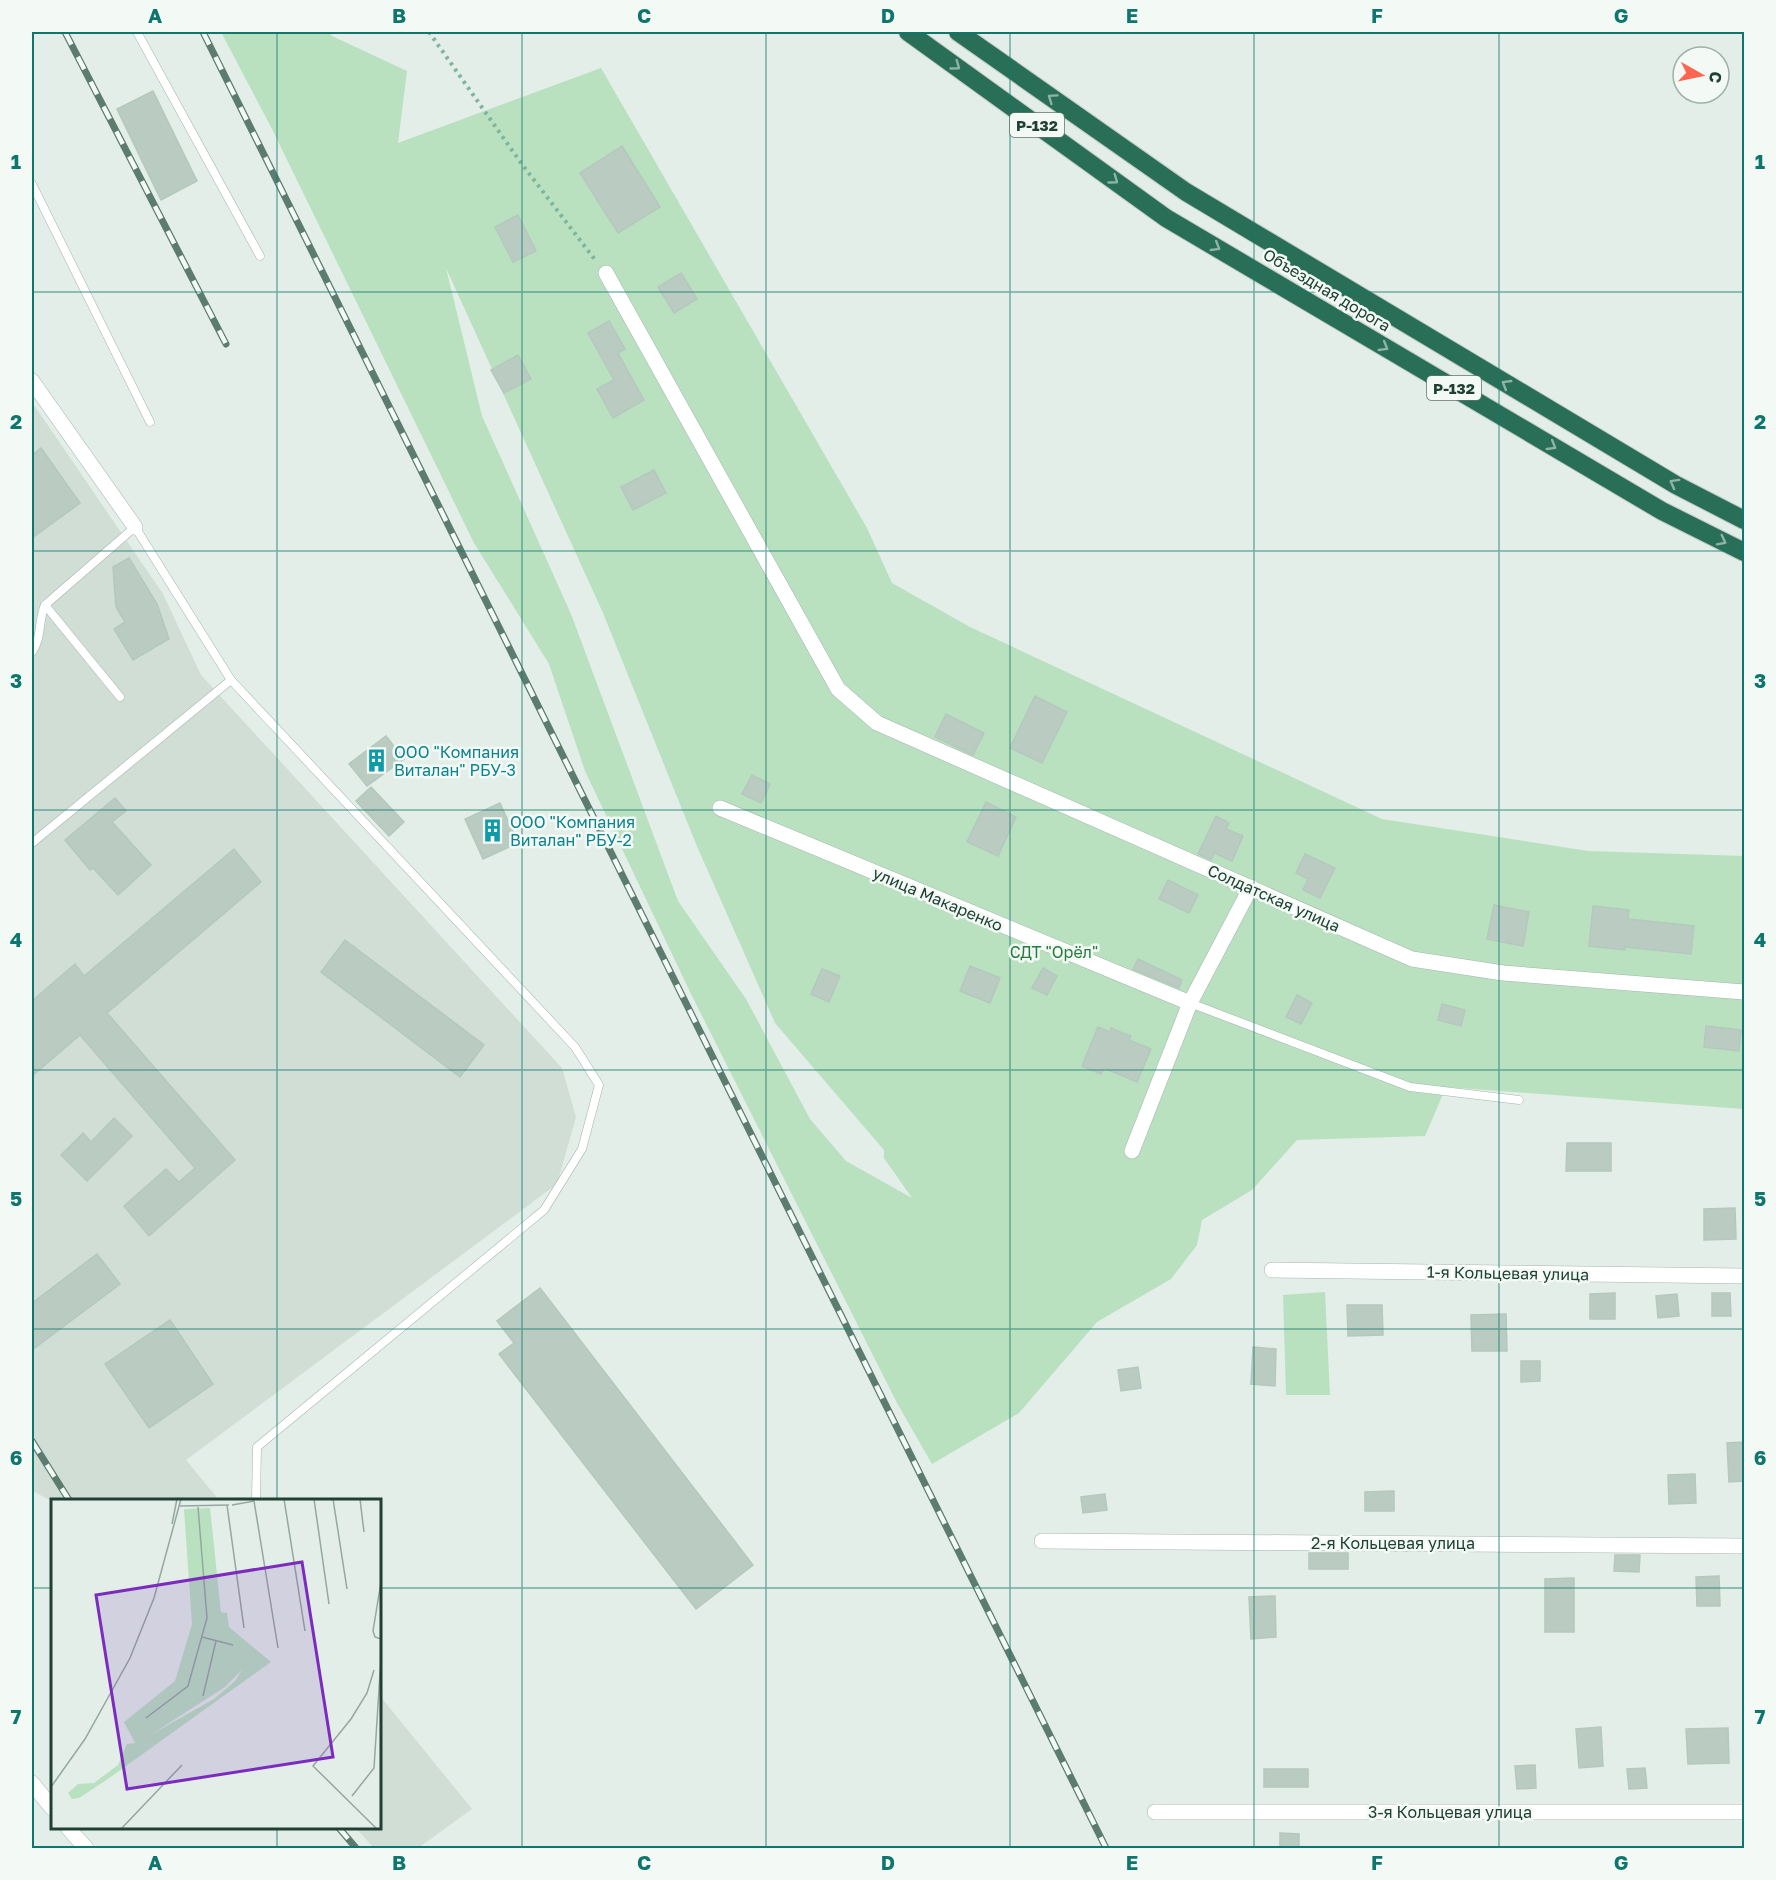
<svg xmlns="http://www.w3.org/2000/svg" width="1776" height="1880" font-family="'Golos Text',sans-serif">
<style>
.built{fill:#d0ded6}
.green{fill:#b9e1bf;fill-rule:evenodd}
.building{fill:#baccc2;stroke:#b4c8bd;stroke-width:1.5}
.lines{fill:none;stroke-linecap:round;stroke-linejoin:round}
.lane-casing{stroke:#a4b6ae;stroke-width:9}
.street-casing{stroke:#a4b6ae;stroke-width:16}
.highway-casing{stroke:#c1cac6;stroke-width:20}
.path{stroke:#7fb49d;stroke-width:4;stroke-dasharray:3 4.5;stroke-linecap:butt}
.lane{stroke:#fff;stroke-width:8}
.street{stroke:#fff;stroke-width:15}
.highway{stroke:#296f58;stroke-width:18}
.rail-casing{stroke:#5b7c6f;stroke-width:7}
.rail{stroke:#f3faf5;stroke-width:4.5;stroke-dasharray:14;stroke-linecap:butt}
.oneway{stroke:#8eb4a6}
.grid{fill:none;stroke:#0f766e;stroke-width:1.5;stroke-opacity:0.55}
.labels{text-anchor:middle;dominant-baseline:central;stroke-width:5;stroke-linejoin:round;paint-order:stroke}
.shield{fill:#f3faf5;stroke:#5f786e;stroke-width:1.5}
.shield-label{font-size:15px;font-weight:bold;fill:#204034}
.street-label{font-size:16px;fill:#204034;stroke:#f3faf5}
.culture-label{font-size:16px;fill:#0d838f;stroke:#f3faf5;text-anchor:start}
.park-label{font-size:16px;fill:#267b3d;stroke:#f3faf5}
.inset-road{fill:none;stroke:#94a89f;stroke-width:1.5}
.view{fill:#7b2cbf;fill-opacity:0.15;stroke:#7b2cbf;stroke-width:3}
.inset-edge{fill:none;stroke:#204034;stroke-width:3}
.neatline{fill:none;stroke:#0f766e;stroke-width:2}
.grid-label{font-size:20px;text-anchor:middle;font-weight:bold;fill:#0f766e}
</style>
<rect width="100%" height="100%" fill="#e2eee7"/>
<g class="built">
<polygon points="32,402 163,594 201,675 562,1068 576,1117 557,1184 186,1460 219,1500 52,1501 32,1491"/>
<polygon points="380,1696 472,1809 418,1848 374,1848 356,1828 380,1828"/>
</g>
<g class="green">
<path d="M221 32H329L332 36 407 71 398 143 601 68 867 528 892 583 970 627 1382 819 1588 851 1744 856V1109L1446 1087 1425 1136 1297 1140 1252 1190 1202 1220 1197 1245 1171 1279 1097 1322 1019 1413 932 1464 897 1403 691 994 585 771 549 664 474 543 272 129ZM446 268 603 613 696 844 775 1023 884 1150V1158L912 1198 846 1161 810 1119 746 999 678 901 571 614 482 416Z"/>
<polygon points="1325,1292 1330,1395 1286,1395 1283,1295"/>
</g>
<g class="building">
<polygon points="153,91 197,181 161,200 117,109"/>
<polygon points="622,146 660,207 618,233 580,173"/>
<polygon points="518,215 536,251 513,262 495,227"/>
<polygon points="681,273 697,299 674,313 658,287"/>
<polygon points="609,321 625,349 618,353 644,400 613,418 597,389 614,380 588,333"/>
<polygon points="518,355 531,379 504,393 491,370"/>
<polygon points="41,448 80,503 32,538 32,455"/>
<polygon points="654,470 666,493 633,510 621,487"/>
<polygon points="129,558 157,604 169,639 133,660 114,629 125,622 116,607 113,567"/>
<polygon points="1035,696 1067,712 1042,763 1010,748"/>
<polygon points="946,714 984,733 973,755 935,737"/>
<polygon points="386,736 404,759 367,786 349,764"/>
<polygon points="752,775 770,784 761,803 742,794"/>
<polygon points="371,787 404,822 389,836 356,801"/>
<polygon points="115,798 126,811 112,822 151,865 118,895 93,868 90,870 65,840"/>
<polygon points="986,802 1016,817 998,856 967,842"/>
<polygon points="500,803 518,843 483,859 465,819"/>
<polygon points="1216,816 1229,823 1226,829 1243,836 1232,861 1214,853 1211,860 1198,854"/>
<polygon points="234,849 261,882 107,1013 235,1160 149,1236 124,1206 166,1169 179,1182 195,1168 80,1035 32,1076 32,1001 75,964 84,976"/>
<polygon points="1305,854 1335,868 1320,898 1303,890 1308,879 1296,873"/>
<polygon points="1168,880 1198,895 1189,913 1159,899"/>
<polygon points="1494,905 1529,912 1523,946 1487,939"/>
<polygon points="1593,906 1629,910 1628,919 1694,926 1691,954 1625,947 1625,950 1589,946"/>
<polygon points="345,940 484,1045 460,1077 321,972"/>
<polygon points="1138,959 1182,980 1179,988 1133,969"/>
<polygon points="970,966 1000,978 990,1003 960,991"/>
<polygon points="1043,968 1057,976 1047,995 1032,988"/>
<polygon points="822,969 840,976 829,1002 811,994"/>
<polygon points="1297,995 1312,1003 1301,1024 1286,1017"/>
<polygon points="1442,1004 1465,1010 1461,1026 1438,1020"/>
<polygon points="1706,1026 1741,1030 1739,1051 1704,1047"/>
<polygon points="1098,1027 1110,1032 1111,1028 1125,1034 1131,1036 1129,1040 1151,1049 1137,1082 1104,1068 1101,1074 1082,1066"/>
<polygon points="114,1118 132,1136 87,1181 61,1155 83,1133 91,1142"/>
<polygon points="1567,1143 1611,1143 1611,1171 1566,1171"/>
<polygon points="1735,1208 1736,1239 1704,1240 1704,1209"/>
<polygon points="97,1254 120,1284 32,1350 32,1303"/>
<polygon points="540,1288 753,1565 696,1609 499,1354 514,1343 497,1321"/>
<polygon points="1615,1293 1615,1319 1590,1319 1590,1294"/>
<polygon points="1712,1293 1730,1293 1731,1316 1712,1316"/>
<polygon points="1677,1294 1679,1316 1658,1318 1656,1296"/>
<polygon points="1347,1305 1382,1305 1383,1335 1348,1336"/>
<polygon points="1506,1314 1507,1351 1472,1351 1471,1315"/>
<polygon points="170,1320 213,1384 149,1428 105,1364"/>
<polygon points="1253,1347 1276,1349 1275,1386 1251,1384"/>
<polygon points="1521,1361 1540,1361 1540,1381 1521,1382"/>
<polygon points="1138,1367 1141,1388 1121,1391 1118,1370"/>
<polygon points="1744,1442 1744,1481 1729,1482 1727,1443"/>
<polygon points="1695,1474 1696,1503 1669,1504 1668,1475"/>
<polygon points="1394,1491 1394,1511 1365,1511 1365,1492"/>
<polygon points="1105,1494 1107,1510 1083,1513 1081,1497"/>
<rect x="1309" y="1553" width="39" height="16"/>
<polygon points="1615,1555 1640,1555 1639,1572 1614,1571"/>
<polygon points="1719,1576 1720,1606 1697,1606 1696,1577"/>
<polygon points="1574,1578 1574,1632 1545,1632 1545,1579"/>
<polygon points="1275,1596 1276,1637 1251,1639 1249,1597"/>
<polygon points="1601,1727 1603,1766 1579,1768 1576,1729"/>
<polygon points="1728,1728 1729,1763 1688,1764 1686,1729"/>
<polygon points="1535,1765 1536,1788 1517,1789 1515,1766"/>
<polygon points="1645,1768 1647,1788 1629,1789 1627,1769"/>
<rect x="1264" y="1769" width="44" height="18"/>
<polygon points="1280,1833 1299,1834 1299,1848 1280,1848"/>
</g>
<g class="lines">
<defs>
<g id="lane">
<polyline points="137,32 260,256"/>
<polyline points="32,184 150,422"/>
<path d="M32 652C42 639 38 620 45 605"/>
<polyline points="120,697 45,605 135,527 231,680 575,1047 599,1085 582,1149 544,1210 257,1447 256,1500"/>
<polyline points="32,843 231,680"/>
<polyline points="1190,1003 1410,1087 1519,1100"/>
</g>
<g id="street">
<polyline points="606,273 838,689 877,723 1412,959 1503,973 1744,992"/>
<polyline points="32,381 135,527"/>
<polyline points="720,808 1190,1003"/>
<polyline points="1132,1151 1190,1003 1251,887"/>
<polyline points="1272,1270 1744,1276"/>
<polyline points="1042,1541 1744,1546"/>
<polyline points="32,1783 52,1808"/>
<polyline points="1155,1812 1744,1812"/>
<polyline points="68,1828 86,1848"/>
</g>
<g id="highway">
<polyline points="908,32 1166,218 1662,511 1744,552"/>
<polyline points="958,32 1186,192 1676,485 1744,520"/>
</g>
</defs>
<use href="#lane" class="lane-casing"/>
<use href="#street" class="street-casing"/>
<use href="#highway" class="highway-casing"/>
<polyline class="path" points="429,32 521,163 596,261"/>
<use href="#lane" class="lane"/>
<use href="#street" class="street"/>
<use href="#highway" class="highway"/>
<defs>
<g id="rail">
<polyline points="65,32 226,344"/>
<polyline points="203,32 1106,1848"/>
<polyline points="32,1441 69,1500"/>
<polyline points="339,1828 356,1848"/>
</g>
</defs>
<use href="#rail" class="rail-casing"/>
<use href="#rail" class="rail"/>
</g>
<defs><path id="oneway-chevron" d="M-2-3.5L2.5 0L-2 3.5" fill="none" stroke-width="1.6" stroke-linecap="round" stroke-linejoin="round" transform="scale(1.5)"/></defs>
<g class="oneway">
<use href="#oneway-chevron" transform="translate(956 66) rotate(36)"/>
<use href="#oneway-chevron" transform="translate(1052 98) rotate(-145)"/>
<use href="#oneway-chevron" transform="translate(1114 180) rotate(36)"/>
<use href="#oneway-chevron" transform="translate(1216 247) rotate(31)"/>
<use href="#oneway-chevron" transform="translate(1384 347) rotate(31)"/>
<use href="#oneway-chevron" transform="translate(1506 384) rotate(-149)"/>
<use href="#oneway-chevron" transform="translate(1552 446) rotate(31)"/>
<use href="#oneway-chevron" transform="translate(1674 483) rotate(-151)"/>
<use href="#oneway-chevron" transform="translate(1722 541) rotate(27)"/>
</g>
<path class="grid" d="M277 32V1500M522 32V1848M766 32V1848M1010 32V1848M1254 32V1848M1499 32V1848M32 292H1744M32 551H1744M32 810H1744M32 1070H1744M32 1329H1744M32 1588H52M380 1588H1744M277 1828V1848"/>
<defs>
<symbol id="building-bare" viewBox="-9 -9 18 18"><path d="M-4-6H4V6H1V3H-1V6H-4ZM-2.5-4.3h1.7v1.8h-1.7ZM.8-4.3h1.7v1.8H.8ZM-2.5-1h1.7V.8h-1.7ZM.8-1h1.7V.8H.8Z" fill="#0f9aa8" stroke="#f3faf5" stroke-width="2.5" paint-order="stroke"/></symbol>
</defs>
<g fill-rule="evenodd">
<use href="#building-bare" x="360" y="744" width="33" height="33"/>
<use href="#building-bare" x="476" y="814" width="33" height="33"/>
</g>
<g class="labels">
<g class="shield">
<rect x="1010" y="113" width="54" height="24" rx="4.5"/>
<rect x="1427" y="376" width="54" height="24" rx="4.5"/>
</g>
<g class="shield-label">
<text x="1037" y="125">Р-132</text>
<text x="1454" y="388">Р-132</text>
</g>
<g class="street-label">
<text transform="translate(1327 290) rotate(31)">Объездная дорога</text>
<text transform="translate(1274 898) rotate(24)">Солдатская улица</text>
<text transform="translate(938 899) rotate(23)">улица Макаренко</text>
<text transform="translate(1508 1273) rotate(1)">1-я Кольцевая улица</text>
<text x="1393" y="1543">2-я Кольцевая улица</text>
<text x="1450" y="1812">3-я Кольцевая улица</text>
</g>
<g class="culture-label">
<text x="394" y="752">ООО "Компания<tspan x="394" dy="18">Виталан" РБУ-3</tspan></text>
<text x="510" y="822">ООО "Компания<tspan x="510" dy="18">Виталан" РБУ-2</tspan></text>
</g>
<g class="park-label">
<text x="1054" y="952">СДТ "Орёл"</text>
</g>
</g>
<g transform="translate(51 1499)">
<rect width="330" height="330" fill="#e2eee7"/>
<path d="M159 9 170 113 176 114 178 128 220 163 54 282 28 299 21 300 17 294 27 285 43 284 67 266 76 245 84 244 73 223 124 182 141 125 133 10ZM191 171 184 182 163 200 101 235 174 188Z" fill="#b9e1bf" fill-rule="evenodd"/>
<path class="inset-road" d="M233 0 254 132M263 0 278 105M282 0 296 90M309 0 313 33M176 6 193 129M181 6 203 2 227 149M129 7 178 6M121 25 126 0M330 83 322 132 324 138 330 140M151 138 182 146M323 171 316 194 300 220 262 267 326 330M152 197 165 142M95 219 137 187 156 119 147 8M0 288 34 240 79 159 103 99 130 0M301 297 323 269 330 159M70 330 131 266"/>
<path class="view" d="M251 63 282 258 76 290 45 96Z"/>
<rect width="330" height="330" class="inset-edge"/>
</g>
<rect width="1776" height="1880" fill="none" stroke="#f3faf5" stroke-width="66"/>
<g transform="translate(1701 75) rotate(99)"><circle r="28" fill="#f3faf5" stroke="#9fb0a8" stroke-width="1.5"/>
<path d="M0-4.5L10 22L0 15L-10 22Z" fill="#ff654f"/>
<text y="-9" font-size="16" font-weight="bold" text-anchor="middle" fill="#204034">С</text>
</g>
<rect x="33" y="33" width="1710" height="1814" class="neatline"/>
<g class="grid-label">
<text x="155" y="23">A</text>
<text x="399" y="23">B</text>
<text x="644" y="23">C</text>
<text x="888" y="23">D</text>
<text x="1132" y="23">E</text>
<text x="1377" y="23">F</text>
<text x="1621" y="23">G</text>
<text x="16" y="169">1</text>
<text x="1760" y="169">1</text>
<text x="16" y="429">2</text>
<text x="1760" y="429">2</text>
<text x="16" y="688">3</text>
<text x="1760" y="688">3</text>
<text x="16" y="947">4</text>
<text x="1760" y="947">4</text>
<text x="16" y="1206">5</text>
<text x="1760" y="1206">5</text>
<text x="16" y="1465">6</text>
<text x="1760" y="1465">6</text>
<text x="16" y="1724">7</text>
<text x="1760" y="1724">7</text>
<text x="155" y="1870">A</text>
<text x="399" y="1870">B</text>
<text x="644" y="1870">C</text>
<text x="888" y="1870">D</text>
<text x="1132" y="1870">E</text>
<text x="1377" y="1870">F</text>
<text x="1621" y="1870">G</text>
</g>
</svg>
